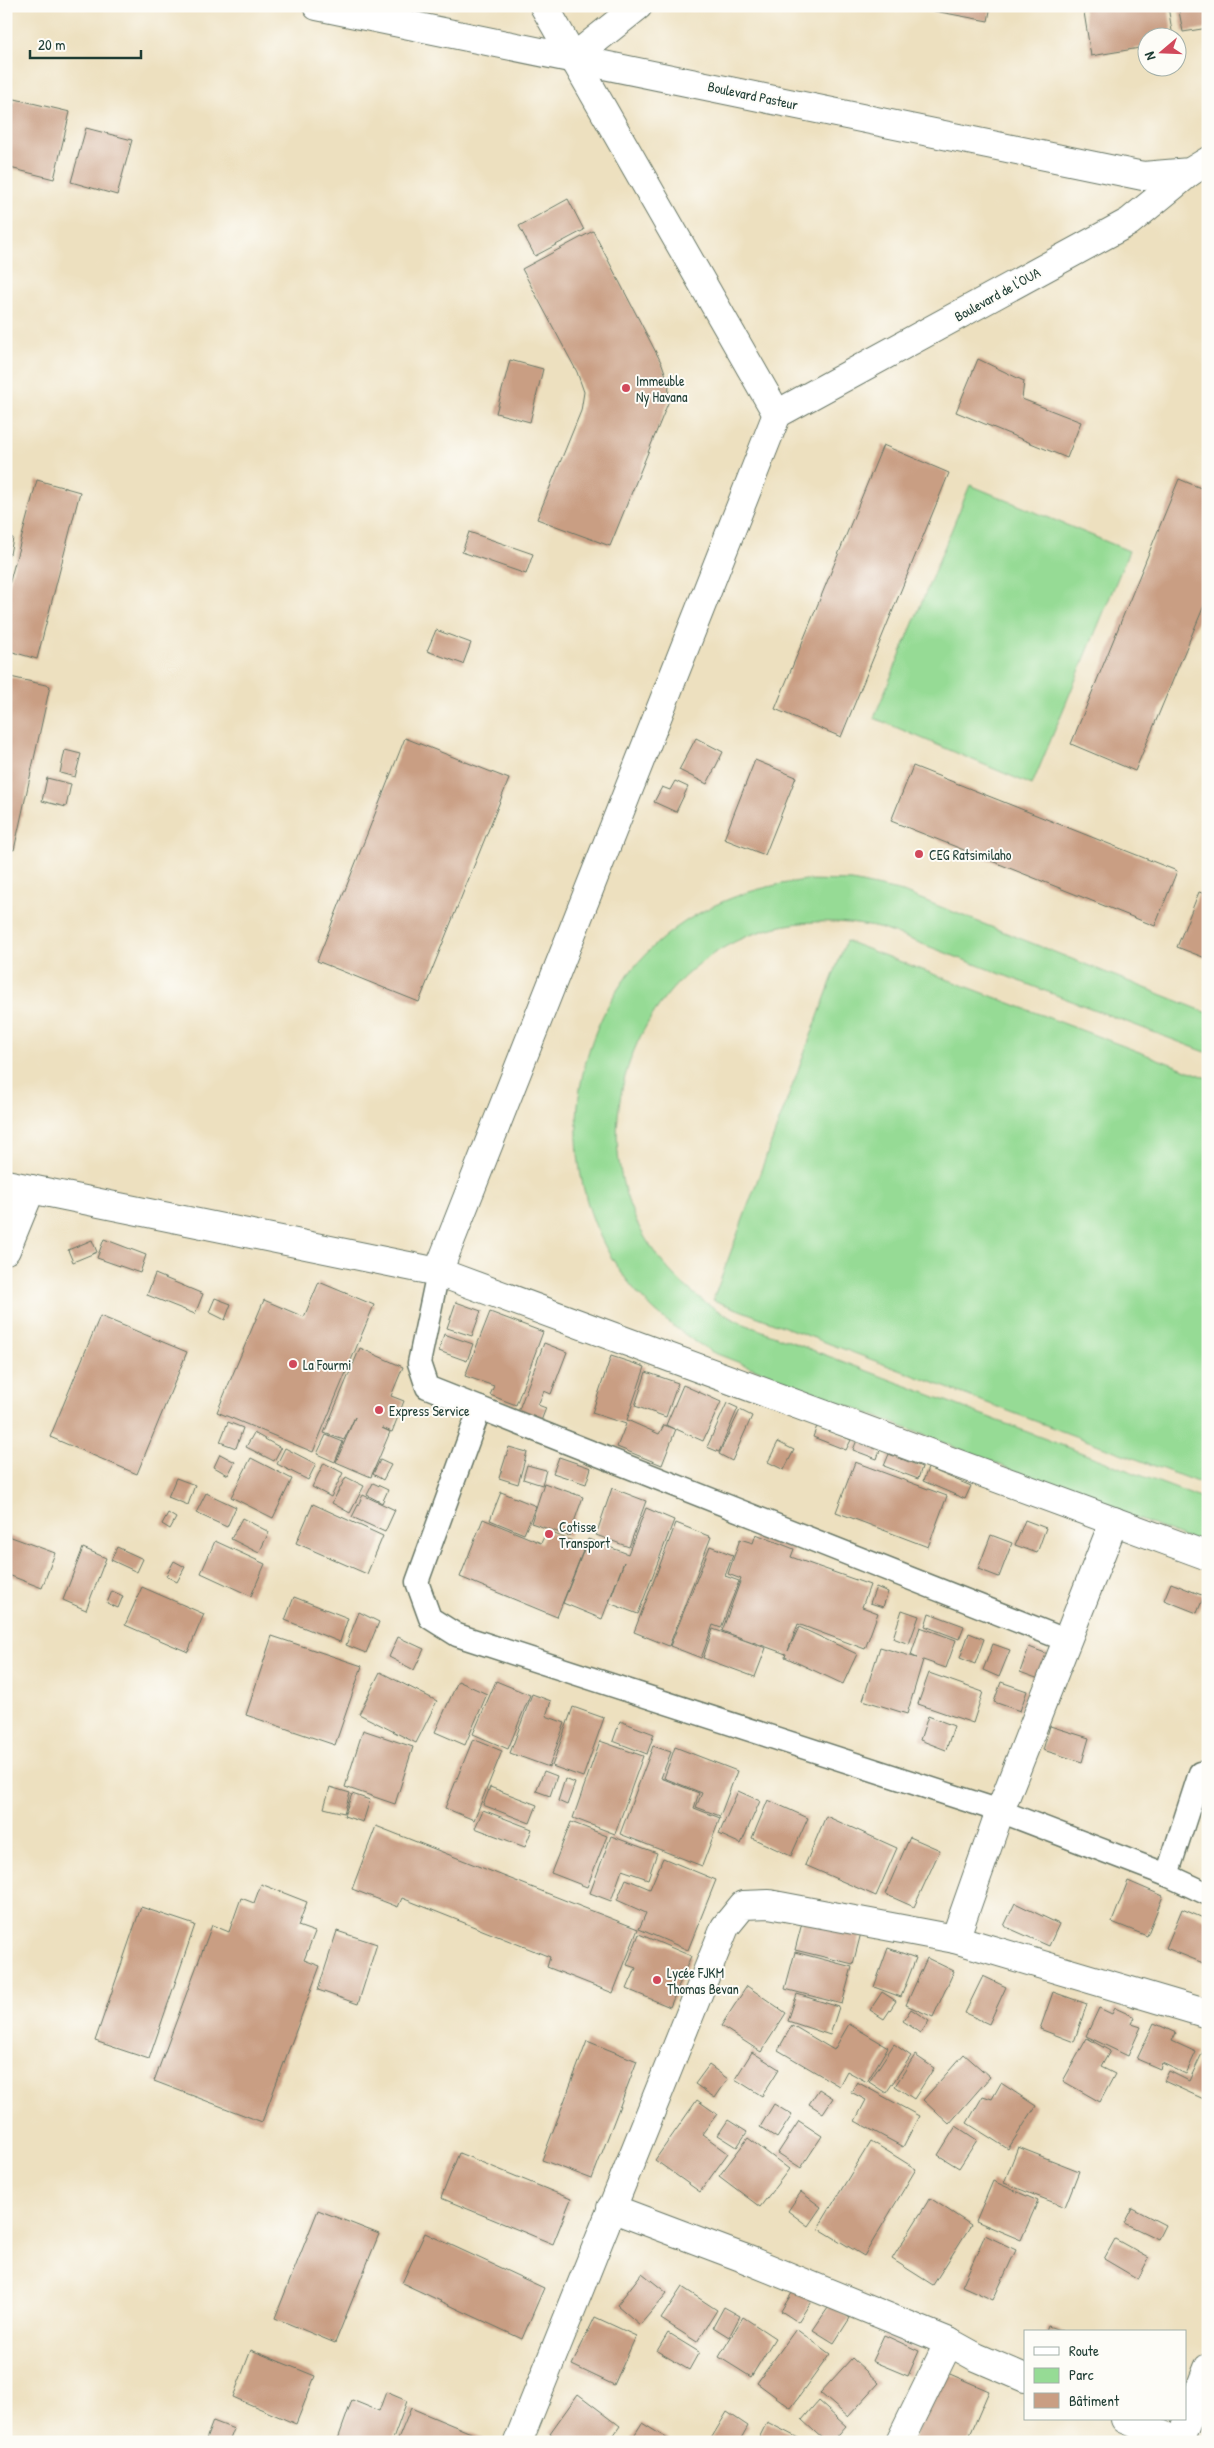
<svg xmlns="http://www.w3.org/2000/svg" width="1214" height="2448" font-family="'Patrick Hand',sans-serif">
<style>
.green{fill:#96db95;stroke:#5a8c64}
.building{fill:#c99e83}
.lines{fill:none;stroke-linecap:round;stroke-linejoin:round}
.service-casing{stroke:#677665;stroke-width:25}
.minor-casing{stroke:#677665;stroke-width:30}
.secondary-casing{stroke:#677665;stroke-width:30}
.service{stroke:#fff;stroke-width:22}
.minor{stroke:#fff;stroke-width:28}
.secondary{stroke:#fff;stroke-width:28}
.poi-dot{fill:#d1495b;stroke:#fdfcf7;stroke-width:2}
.labels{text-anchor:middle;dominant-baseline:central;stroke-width:4;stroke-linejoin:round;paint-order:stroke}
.street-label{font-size:14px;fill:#1f3d34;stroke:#fdfcf7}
.poi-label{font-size:14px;fill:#1f3d34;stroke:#fdfcf7;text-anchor:start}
</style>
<rect width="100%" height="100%" fill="#fdfcf7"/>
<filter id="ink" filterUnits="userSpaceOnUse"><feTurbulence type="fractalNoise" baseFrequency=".02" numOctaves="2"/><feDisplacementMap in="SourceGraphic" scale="10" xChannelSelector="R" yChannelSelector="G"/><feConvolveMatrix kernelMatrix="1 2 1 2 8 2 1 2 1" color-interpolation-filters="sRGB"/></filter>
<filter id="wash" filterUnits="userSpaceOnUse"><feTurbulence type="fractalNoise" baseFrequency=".0096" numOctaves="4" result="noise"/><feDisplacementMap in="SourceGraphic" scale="20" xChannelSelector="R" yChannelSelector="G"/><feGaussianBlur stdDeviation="1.12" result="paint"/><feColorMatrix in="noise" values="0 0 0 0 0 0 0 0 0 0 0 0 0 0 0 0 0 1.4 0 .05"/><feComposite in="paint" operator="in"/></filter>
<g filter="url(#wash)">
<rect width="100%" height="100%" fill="#ede0bf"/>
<g class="green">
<polygon points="970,485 1129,551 1032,785 874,718"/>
<path d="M806 880 852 881 903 892 1208 1013V1053L883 929C630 868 510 1209 739 1322L1208 1501V1544L1186 1538 712 1352C679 1332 649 1310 626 1279 542 1169 568 997 686 921 724 897 762 886 806 880Z"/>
<polygon points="846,941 1208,1078 1208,1486 713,1300"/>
</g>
<g id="blocks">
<g class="building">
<polygon points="930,6 991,6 988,21 929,10"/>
<polygon points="1083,6 1168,6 1173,38 1146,38 1146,47 1091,56"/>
<polygon points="1178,6 1208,6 1208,28 1183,32"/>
<polygon points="15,99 70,112 54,179 6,167 6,134"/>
<polygon points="86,128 132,140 117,195 71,182"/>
<polygon points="568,199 584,230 535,256 519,226"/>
<polygon points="593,231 662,364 669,384 668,403 610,546 537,519 581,411 584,392 577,372 522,269"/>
<polygon points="978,359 1024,381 1022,399 1081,422 1067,458 956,412"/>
<polygon points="510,360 543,369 530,422 496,413"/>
<polygon points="883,445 949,473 841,737 775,709"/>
<polygon points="1179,479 1208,491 1208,596 1135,771 1071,744"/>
<polygon points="37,480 80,492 37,659 6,650 6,596"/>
<polygon points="469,532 533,554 526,574 462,552"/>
<polygon points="6,536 13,538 10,554 6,553"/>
<polygon points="436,630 471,643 463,664 427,651"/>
<polygon points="6,676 50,686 14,850 6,848"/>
<polygon points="405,738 509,779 419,1002 317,961"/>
<polygon points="696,738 723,752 707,784 679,770"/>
<polygon points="65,750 81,754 75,777 60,773"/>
<polygon points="755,760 796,777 765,855 724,839"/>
<polygon points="913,766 1177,871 1155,926 891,821"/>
<polygon points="47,778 71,784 66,807 42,801"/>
<polygon points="675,781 688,787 676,812 654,802 662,787 670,790"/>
<polygon points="1199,892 1208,895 1208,959 1177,947"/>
<polygon points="104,1239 146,1255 140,1273 97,1258"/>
<polygon points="92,1240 97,1252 73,1262 68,1250"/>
<polygon points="155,1274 203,1294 195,1314 147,1295"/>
<polygon points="319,1282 374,1305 313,1452 217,1412 264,1300 304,1317"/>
<polygon points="215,1298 231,1304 225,1320 209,1312"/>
<polygon points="456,1302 481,1311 472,1336 447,1328"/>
<polygon points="490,1312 543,1332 516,1405 490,1395 494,1386 465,1376"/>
<polygon points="100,1316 187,1352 137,1474 50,1437"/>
<polygon points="444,1334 473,1344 467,1361 439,1351"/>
<polygon points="544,1343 567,1352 551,1394 544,1391 538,1405 546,1408 541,1421 518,1412"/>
<polygon points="360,1348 403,1367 391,1396 404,1401 392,1432 382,1428 390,1432 371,1477 336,1462 355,1417 344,1440 324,1433"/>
<polygon points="611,1356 645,1367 627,1420 659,1434 664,1425 674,1429 666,1425 683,1385 721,1402 703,1441 676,1429 662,1465 617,1447 626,1424 592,1413"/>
<polygon points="646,1372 678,1383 666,1417 635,1406"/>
<polygon points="727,1403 738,1408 719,1452 707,1447"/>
<polygon points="740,1410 752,1416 732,1461 719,1454"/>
<polygon points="228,1422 243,1428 236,1448 220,1442"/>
<polygon points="817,1426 851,1440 846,1450 813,1437"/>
<polygon points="254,1433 281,1448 274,1461 246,1447"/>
<polygon points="326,1435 343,1442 335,1462 317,1454"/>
<polygon points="857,1440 880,1450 877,1459 853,1450"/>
<polygon points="778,1442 794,1450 784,1470 768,1462"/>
<polygon points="509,1447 527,1452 518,1484 499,1478"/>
<polygon points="285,1448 316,1464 308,1480 277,1464"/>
<polygon points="220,1454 235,1462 228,1475 214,1467"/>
<polygon points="889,1454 922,1467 918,1479 884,1466"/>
<polygon points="559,1457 591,1468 586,1484 553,1473"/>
<polygon points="251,1458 292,1479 273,1518 231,1497"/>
<polygon points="380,1460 391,1465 383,1480 373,1474"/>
<polygon points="855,1462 947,1496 928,1547 836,1512"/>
<polygon points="324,1463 343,1473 331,1497 312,1487"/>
<polygon points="527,1465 546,1470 542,1485 523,1479"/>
<polygon points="928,1468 971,1486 965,1499 923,1481"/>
<polygon points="346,1477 364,1486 350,1513 332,1503"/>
<polygon points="176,1478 195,1485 188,1505 168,1497"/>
<polygon points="373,1483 388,1490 382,1503 367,1495"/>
<polygon points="544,1483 583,1497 569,1536 531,1523"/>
<polygon points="612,1488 646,1501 629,1547 596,1535"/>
<polygon points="501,1492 536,1506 524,1534 490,1520"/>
<polygon points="206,1493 236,1507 227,1527 196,1513"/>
<polygon points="363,1495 395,1510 385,1532 352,1517"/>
<polygon points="313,1504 383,1536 367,1574 296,1543"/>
<polygon points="646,1508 674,1520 638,1614 609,1603 624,1562 602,1619 563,1603 588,1539 628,1554"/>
<polygon points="168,1513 176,1518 170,1529 162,1524"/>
<polygon points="242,1518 269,1532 259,1553 231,1539"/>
<polygon points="483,1519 541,1543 547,1531 585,1546 557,1617 460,1577"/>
<polygon points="1025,1520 1046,1528 1037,1553 1015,1545"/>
<polygon points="676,1523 711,1537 669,1646 634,1632"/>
<polygon points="756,1534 794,1549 791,1557 870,1585 862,1607 878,1613 865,1649 798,1624 788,1651 799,1627 857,1654 843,1684 785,1657 786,1654 722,1631 741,1579 728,1574 740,1539 753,1543"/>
<polygon points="6,1535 55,1553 42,1588 6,1574"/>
<polygon points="991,1535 1012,1543 999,1577 978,1569"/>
<polygon points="215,1541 265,1564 251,1596 201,1573"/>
<polygon points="710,1546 733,1555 725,1576 739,1581 721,1628 713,1625 701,1658 670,1646"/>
<polygon points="117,1547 143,1559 137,1572 111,1560"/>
<polygon points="83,1548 106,1558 86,1610 63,1600"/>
<polygon points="174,1561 185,1567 177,1582 166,1576"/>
<polygon points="1171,1583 1204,1596 1197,1613 1164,1600"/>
<polygon points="142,1587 204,1614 188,1652 125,1625"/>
<polygon points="876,1587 888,1592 883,1607 870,1603"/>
<polygon points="112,1591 123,1596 118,1608 107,1603"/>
<polygon points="294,1597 348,1618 340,1642 285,1620"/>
<polygon points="902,1610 919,1616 909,1644 893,1638"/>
<polygon points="359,1612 379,1622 366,1653 346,1645"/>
<polygon points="929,1613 964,1626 959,1639 925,1626"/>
<polygon points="920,1627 956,1640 946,1668 923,1660 907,1714 863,1700 880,1647 917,1658 911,1655"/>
<polygon points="713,1629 766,1648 755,1677 703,1658"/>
<polygon points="969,1633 984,1639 975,1664 960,1658"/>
<polygon points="272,1636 362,1666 335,1745 246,1715"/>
<polygon points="398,1637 424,1649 414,1670 389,1657"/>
<polygon points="993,1644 1010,1650 999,1677 983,1670"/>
<polygon points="1029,1647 1048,1654 1039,1679 1020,1672"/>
<polygon points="380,1672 437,1701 416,1743 359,1714"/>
<polygon points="929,1673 983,1692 973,1723 918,1704"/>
<polygon points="458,1681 487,1694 465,1745 435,1732"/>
<polygon points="496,1681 530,1695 508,1749 473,1734"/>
<polygon points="1001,1682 1027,1691 1020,1711 994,1702"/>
<polygon points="532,1694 551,1701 546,1716 565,1723 549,1767 510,1753"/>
<polygon points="573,1707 604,1718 583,1777 552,1766"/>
<polygon points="928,1716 954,1726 946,1750 920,1740"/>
<polygon points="620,1721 654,1734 647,1754 613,1741"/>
<polygon points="1050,1726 1089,1738 1082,1762 1043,1750"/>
<polygon points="363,1730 413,1747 395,1804 345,1787"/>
<polygon points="473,1739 502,1751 474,1820 445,1808"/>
<polygon points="600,1741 643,1756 615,1834 573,1818"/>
<polygon points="653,1746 671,1752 661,1778 699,1793 694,1808 720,1818 702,1866 620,1834"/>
<polygon points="675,1747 737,1771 720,1816 696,1807 702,1793 664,1778"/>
<polygon points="544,1771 557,1776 550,1796 536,1791"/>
<polygon points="565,1779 575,1783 567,1805 558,1801"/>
<polygon points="330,1787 350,1793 344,1813 324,1808"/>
<polygon points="490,1787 537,1805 530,1823 483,1805"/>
<polygon points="738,1791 760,1801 741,1844 719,1834"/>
<polygon points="352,1794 370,1800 363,1822 344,1816"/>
<polygon points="768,1800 808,1818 791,1856 752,1838"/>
<polygon points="483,1810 532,1829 525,1847 475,1828"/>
<polygon points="826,1816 897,1848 876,1896 805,1865"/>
<polygon points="571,1822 607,1836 587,1887 551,1873"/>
<polygon points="376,1826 638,1929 613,1993 547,1967 550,1957 402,1898 398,1907 352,1889"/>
<polygon points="611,1836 657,1853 648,1879 622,1870 611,1901 590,1893"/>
<polygon points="910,1837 940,1850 914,1907 885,1894"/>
<polygon points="663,1858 716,1880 688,1950 639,1929 646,1913 617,1900 626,1879 650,1889"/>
<polygon points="1128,1881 1163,1896 1147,1936 1112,1922"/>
<polygon points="261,1884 307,1902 298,1926 315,1932 304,1960 320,1966 262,2122 154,2081 212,1925 229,1932 241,1898 254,1903"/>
<polygon points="1015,1903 1059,1924 1049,1946 1004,1926"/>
<polygon points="141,1907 195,1925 149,2059 95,2041"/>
<polygon points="1182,1909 1208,1920 1208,1965 1166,1948"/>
<polygon points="803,1919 861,1933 853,1964 795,1950"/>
<polygon points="337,1931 377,1944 358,2004 318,1990"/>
<polygon points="639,1934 691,1956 670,2007 627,1989 636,1968 627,1965"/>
<polygon points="888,1948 916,1958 901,1997 874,1987"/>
<polygon points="795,1952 852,1967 842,2004 785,1989"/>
<polygon points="927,1958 954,1971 933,2017 906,2005"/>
<polygon points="983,1976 1006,1987 989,2024 965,2013"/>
<polygon points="747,1986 786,2013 761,2052 721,2026"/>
<polygon points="882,1992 896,2001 884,2019 870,2010"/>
<polygon points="1053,1992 1087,2004 1074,2042 1040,2029"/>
<polygon points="797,1994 839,2007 830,2035 788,2021"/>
<polygon points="1099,2008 1112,2014 1115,2008 1135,2017 1132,2024 1141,2027 1128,2056 1086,2036"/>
<polygon points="911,2009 929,2021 921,2033 903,2021"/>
<polygon points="1154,2023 1176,2033 1172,2041 1196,2052 1186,2074 1162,2063 1160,2069 1137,2059"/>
<polygon points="849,2024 888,2047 867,2082 847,2071 839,2086 778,2050 792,2025 834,2050"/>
<polygon points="1087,2038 1110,2051 1101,2067 1115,2074 1100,2102 1063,2081"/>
<polygon points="587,2041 637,2061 592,2179 542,2160"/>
<polygon points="894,2044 911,2056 886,2093 869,2082"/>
<polygon points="1206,2045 1208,2046 1208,2101 1164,2081 1169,2071 1189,2081"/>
<polygon points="752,2052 779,2069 762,2096 735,2079"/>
<polygon points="964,2054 990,2077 949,2124 923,2100"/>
<polygon points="915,2055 934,2068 914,2099 895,2086"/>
<polygon points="709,2065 728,2079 715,2098 695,2084"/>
<polygon points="857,2082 919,2116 903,2147 855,2121 866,2100 851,2092"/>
<polygon points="1001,2083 1036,2106 1008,2149 967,2123 983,2096 992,2099"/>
<polygon points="819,2089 833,2098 823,2113 809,2104"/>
<polygon points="697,2100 717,2114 702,2134 728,2153 700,2192 655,2160"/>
<polygon points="774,2104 792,2115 777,2138 760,2127"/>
<polygon points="728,2120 747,2132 737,2147 718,2135"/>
<polygon points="799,2121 822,2136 801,2168 778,2153"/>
<polygon points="956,2126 977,2140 959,2168 938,2155"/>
<polygon points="748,2138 789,2169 760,2207 719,2176"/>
<polygon points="871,2141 916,2169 864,2256 818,2228"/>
<polygon points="1018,2147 1079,2171 1065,2207 1004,2183"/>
<polygon points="459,2153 571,2199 553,2244 441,2198"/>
<polygon points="993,2181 1038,2201 1021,2240 976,2221"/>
<polygon points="801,2192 821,2207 808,2226 788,2211"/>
<polygon points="930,2198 971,2225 933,2285 892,2259"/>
<polygon points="1132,2208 1165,2225 1158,2239 1124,2223"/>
<polygon points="318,2210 379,2234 335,2343 275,2318"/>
<polygon points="425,2233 544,2288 522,2339 402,2283"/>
<polygon points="985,2235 1016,2250 993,2300 962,2286"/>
<polygon points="1115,2239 1149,2258 1138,2279 1104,2259"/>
<polygon points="642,2273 667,2293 640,2325 617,2305"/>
<polygon points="682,2287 717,2310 697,2342 661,2319"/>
<polygon points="795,2288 812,2300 798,2322 781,2311"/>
<polygon points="830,2305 850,2318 834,2343 813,2330"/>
<polygon points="724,2307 740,2316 729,2337 713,2327"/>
<polygon points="595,2317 636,2336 614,2385 572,2365"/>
<polygon points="743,2317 775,2338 751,2377 719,2357"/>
<polygon points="1048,2326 1065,2332 1046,2332"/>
<polygon points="796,2329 830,2354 791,2408 757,2383"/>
<polygon points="668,2333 699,2352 689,2370 657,2351"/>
<polygon points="884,2335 919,2351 908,2376 872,2361"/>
<polygon points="251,2350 315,2376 296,2424 233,2397"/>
<polygon points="852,2358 879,2383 848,2417 820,2393"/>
<polygon points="943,2371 989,2391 967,2442 913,2442"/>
<polygon points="386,2392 407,2401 392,2442 337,2442 352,2400 379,2411"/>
<polygon points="578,2394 620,2426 609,2442 562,2442 550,2433"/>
<polygon points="818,2401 846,2426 832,2442 826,2442 802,2420"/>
<polygon points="411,2408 483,2438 482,2442 397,2442"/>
<polygon points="727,2412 748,2426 739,2442 709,2442"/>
<polygon points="213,2421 234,2429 229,2442 205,2442"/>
<polygon points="767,2422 806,2442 757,2442"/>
<polygon points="642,2423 673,2442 630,2442"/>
</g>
</g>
</g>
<g filter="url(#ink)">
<use href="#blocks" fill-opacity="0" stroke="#677665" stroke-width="1"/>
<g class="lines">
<defs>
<g id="service">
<polyline points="438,1272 419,1363 427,1387 480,1408"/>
<polyline points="1068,1641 480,1408 417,1582 430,1618 457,1635 1000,1811 1167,1875 1208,1894"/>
<polyline points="1167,1875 1200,1773 1208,1776"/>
</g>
<g id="minor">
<polyline points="544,6 777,414"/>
<polyline points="573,58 638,6"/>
<polyline points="777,414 1129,222 1190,172"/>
<polyline points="6,1184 438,1272 1208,1556"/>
<polyline points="6,1250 31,1189"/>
<polyline points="438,1272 777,414"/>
<polyline points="955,1939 1000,1811 1114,1521"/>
<polyline points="611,2208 741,2257 949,2342 976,2357 1025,2378"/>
<polyline points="1125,2419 1179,2442"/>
<polyline points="518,2442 725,1927 743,1905 769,1904 955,1939 1208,2014"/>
<polyline points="900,2442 949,2342"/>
</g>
<g id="secondary">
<polyline points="317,6 1143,176 1190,172 1208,161"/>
<polyline points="1179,2442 1208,2368"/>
</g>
</defs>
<use href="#service" class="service-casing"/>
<use href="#minor" class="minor-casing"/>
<use href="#secondary" class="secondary-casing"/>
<use href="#service" class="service"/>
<use href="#minor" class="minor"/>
<use href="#secondary" class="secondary"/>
</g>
</g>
<g class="poi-dot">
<circle cx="626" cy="388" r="5"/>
<circle cx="919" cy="854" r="5"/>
<circle cx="293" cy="1364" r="5"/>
<circle cx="379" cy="1410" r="5"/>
<circle cx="549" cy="1534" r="5"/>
<circle cx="657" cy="1980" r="5"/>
</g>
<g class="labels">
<g class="street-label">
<text transform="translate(753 95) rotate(12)">Boulevard Pasteur</text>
<text transform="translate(997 294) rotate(-29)">Boulevard de l'OUA</text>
</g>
<g class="poi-label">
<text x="636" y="380">Immeuble<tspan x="636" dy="16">Ny Havana</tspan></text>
<text x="929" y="854">CEG Ratsimilaho</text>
<text x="303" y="1364">La Fourmi</text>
<text x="389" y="1410">Express Service</text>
<text x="559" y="1526">Cotisse<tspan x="559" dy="16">Transport</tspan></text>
<text x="667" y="1972">Lycée FJKM<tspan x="667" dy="16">Thomas Bevan</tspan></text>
</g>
</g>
<rect width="1214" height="2448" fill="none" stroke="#fdfcf7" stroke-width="25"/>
<rect x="1024" y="2330" width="162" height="90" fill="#fdfcf7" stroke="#a4b0a9"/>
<rect x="1034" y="2347" width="25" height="8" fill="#ffffff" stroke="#a4b0a9"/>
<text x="1069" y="2356" font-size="15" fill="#1f3d34">Route</text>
<rect x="1034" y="2368" width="25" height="15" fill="#96db95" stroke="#a4b0a9"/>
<text x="1069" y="2380" font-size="15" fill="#1f3d34">Parc</text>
<rect x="1034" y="2393" width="25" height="15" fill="#c99e83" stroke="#a4b0a9"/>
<text x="1069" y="2406" font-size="15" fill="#1f3d34">Bâtiment</text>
<g transform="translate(1162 52) rotate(251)"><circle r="24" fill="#fdfcf7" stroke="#a4b0a9"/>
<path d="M0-4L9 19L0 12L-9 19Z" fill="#d1495b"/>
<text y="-8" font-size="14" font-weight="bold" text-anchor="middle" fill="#1f3d34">N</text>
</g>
<path d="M30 50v8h111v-8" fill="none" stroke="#1f3d34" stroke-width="2.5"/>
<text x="38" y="50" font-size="15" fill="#1f3d34" stroke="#fdfcf7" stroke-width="4" paint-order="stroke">20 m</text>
</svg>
